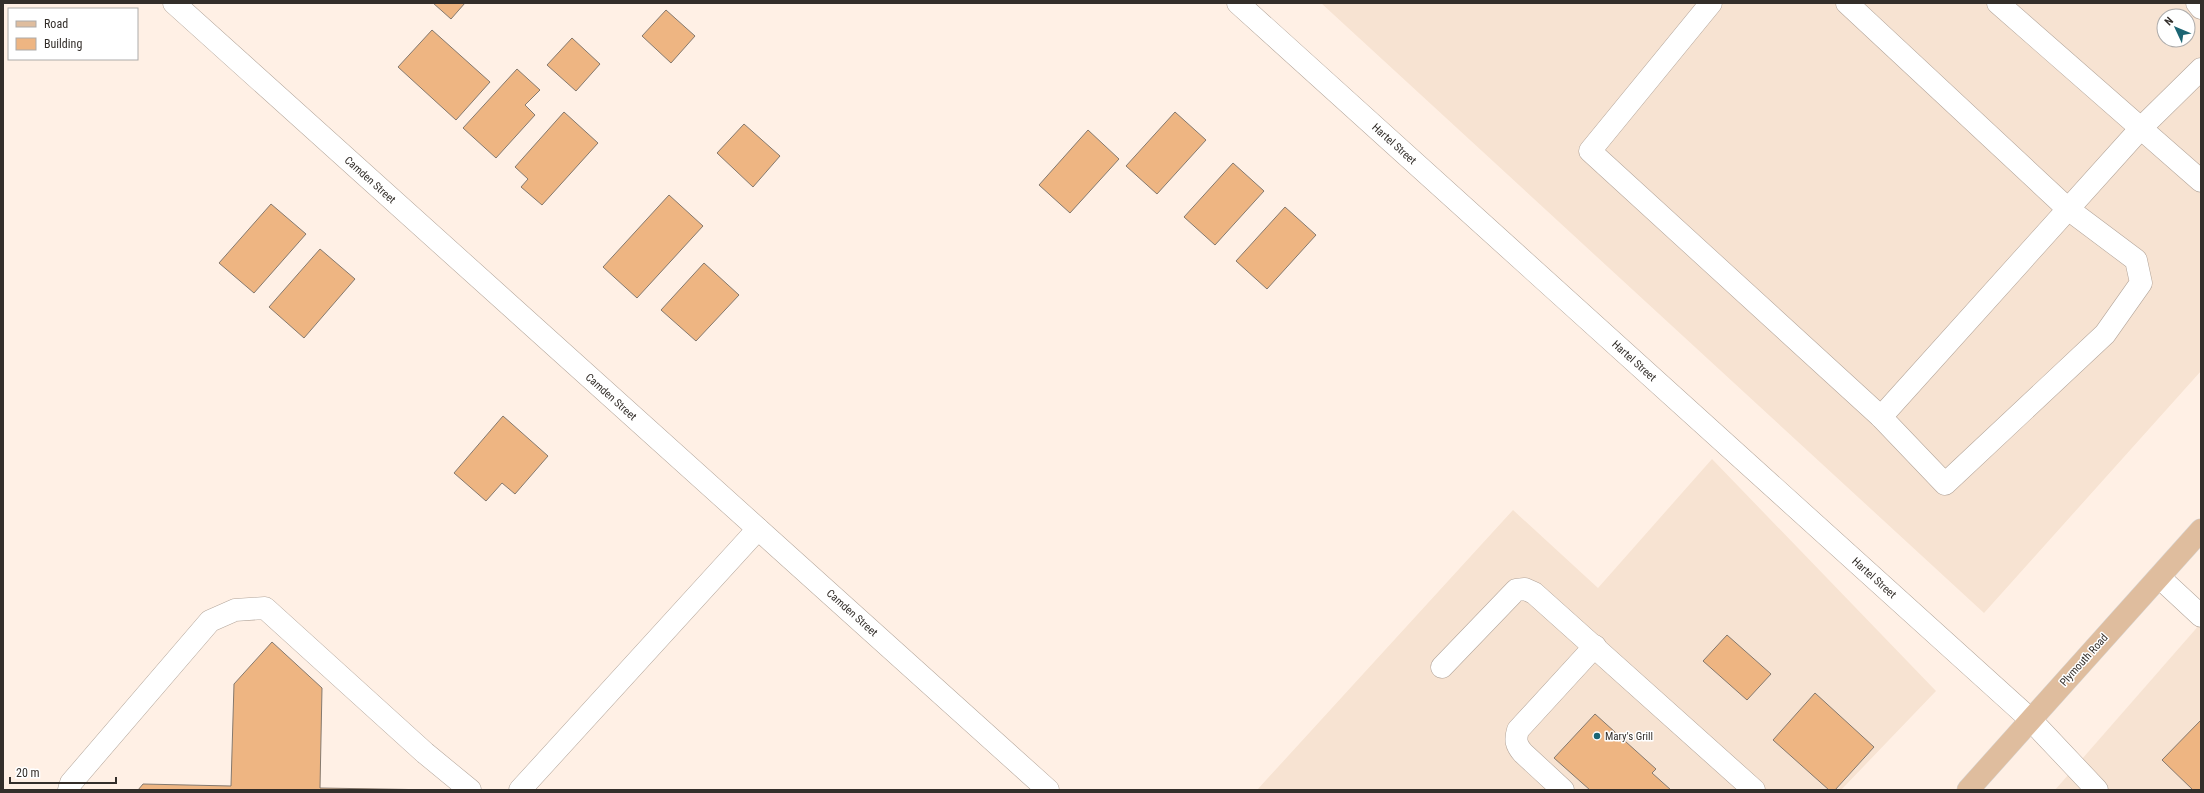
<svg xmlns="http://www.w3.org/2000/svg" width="2204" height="793" font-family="'Roboto Condensed',sans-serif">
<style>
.built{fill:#f7e3d2;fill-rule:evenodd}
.building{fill:#eeb582;stroke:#85796e}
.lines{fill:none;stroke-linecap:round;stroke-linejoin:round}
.minor-casing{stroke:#b3a59a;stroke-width:23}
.major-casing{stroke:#d6d5d4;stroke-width:23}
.minor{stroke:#fff;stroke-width:22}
.major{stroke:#dfbd9e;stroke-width:22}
.poi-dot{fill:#1c6573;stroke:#fff;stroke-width:1.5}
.labels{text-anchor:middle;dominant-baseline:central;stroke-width:3;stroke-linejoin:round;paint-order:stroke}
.street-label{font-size:11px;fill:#332e2a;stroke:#fff}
.poi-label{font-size:11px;fill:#332e2a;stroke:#fff;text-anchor:start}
</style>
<rect width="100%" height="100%" fill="#fff0e5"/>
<g class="built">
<path d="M1321 3H2201V371L1984 613ZM2164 16H2188V40H2164Z"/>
<polygon points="1712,459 1936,691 1841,790 1257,790 1513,510 1598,588"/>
<polygon points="2201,623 2201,790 2055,790"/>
</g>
<g class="building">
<polygon points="433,3 465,3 451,19"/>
<polygon points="666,10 695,36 671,63 642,36"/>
<polygon points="432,30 490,82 456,120 398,67"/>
<polygon points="572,38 600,64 576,91 547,65"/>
<polygon points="517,69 540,90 525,105 535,115 496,158 463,128"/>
<polygon points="564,112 598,143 542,205 521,187 528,179 515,167"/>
<polygon points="1175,112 1206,140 1157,194 1126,166"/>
<polygon points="744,124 780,156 753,187 717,153"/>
<polygon points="1088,130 1119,159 1070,213 1039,185"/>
<polygon points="1233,163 1264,191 1215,245 1184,217"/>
<polygon points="669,195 703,226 637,298 603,267"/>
<polygon points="271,204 306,234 254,293 219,263"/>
<polygon points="1285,207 1316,235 1267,289 1236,261"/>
<polygon points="320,249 355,279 304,338 269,307"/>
<polygon points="704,263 739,295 696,341 661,310"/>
<polygon points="503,416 548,456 515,494 502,483 486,501 454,473"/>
<polygon points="1727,635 1771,674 1747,700 1703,661"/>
<polygon points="272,642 322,688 320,788 438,790 138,790 143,784 231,786 234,684"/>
<polygon points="1815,693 1874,747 1835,790 1829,790 1773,740"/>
<polygon points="1595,714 1656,769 1652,773 1671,790 1590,790 1554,758"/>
<polygon points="2201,720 2201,790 2193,790 2162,760"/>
</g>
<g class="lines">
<defs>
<g id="minor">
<polyline points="174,3 1048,790"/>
<polyline points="1238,3 2030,719 2097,790"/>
<polyline points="1711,3 1590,151 1881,417 1945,484 2105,334 2141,283 2136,260 2068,209 1847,3"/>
<polyline points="1998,3 2201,181"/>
<polyline points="2197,3 2201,8"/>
<polyline points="1881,417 2141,128 2201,69"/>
<polyline points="2159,577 2201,616"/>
<polyline points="1442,667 1516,590 1525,589 1534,593 1754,790"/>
<polyline points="69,790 71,783 210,621 235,610 265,608 425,753 470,790"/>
<polyline points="520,790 758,529"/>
<path d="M1563 790 1523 753C1516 745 1515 740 1518 730L1595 646"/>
</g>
<polyline id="major" points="1968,790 2201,530"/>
</defs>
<use href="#minor" class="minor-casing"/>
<use href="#major" class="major-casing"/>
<use href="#minor" class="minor"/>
<use href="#major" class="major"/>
</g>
<circle class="poi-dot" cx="1597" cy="736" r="4"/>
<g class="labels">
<g class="street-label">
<text transform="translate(1394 144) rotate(42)">Hartel Street</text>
<text transform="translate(370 180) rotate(42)">Camden Street</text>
<text transform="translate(1634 361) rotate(42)">Hartel Street</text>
<text transform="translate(611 397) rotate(42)">Camden Street</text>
<text transform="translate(1874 578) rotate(42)">Hartel Street</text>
<text transform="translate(852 613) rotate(42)">Camden Street</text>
<text transform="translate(2084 660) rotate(-48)">Plymouth Road</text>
</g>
<g class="poi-label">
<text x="1605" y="736">Mary's Grill</text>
</g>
</g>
<rect width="2204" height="793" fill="none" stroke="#332e2a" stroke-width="8"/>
<rect x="8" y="8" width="130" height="52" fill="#ffffff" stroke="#adabaa"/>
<rect x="16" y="21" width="20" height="6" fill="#dfbd9e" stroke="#adabaa"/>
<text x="44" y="28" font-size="12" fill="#332e2a">Road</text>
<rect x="16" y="38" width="20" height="12" fill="#eeb582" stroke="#adabaa"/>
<text x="44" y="48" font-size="12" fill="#332e2a">Building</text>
<g transform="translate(2176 28) rotate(314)"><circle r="19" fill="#ffffff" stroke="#adabaa"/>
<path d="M0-3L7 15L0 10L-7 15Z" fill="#1c6573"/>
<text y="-6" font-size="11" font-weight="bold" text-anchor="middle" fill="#332e2a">N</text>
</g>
<path d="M10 777v6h106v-6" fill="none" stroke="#332e2a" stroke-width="2"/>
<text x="16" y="777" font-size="12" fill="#332e2a" stroke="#ffffff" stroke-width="3" paint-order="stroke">20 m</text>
</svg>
